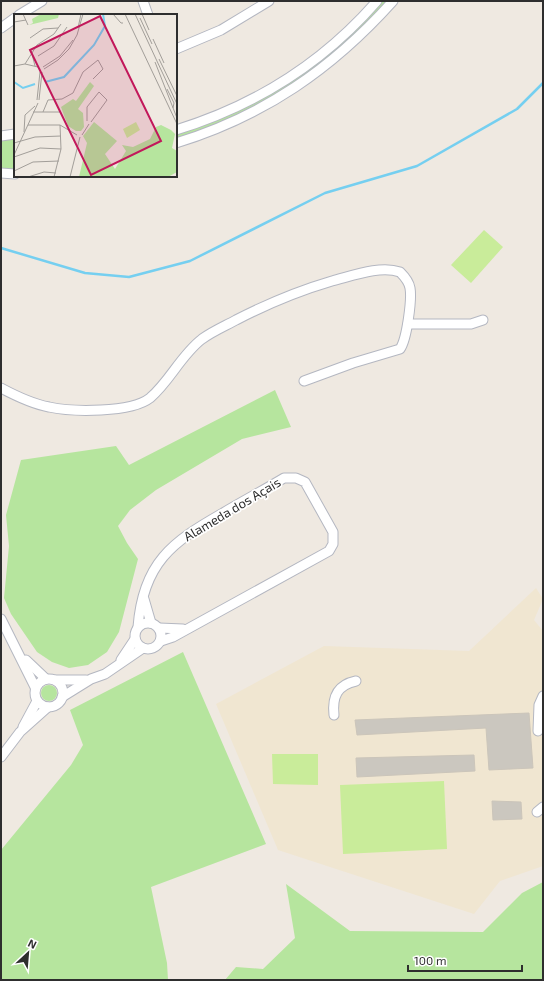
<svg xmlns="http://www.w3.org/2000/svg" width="544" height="981" font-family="'Exo 2',sans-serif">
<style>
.education{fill:#f0e6d1}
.green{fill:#b6e59e}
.pitch{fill:#c9ec9a}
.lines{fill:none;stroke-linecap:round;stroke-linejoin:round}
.stream{stroke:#75cff0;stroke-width:2.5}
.building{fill:#cbc7bf;stroke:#cbc5ba}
.minor-casing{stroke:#b4b7c1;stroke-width:11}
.minor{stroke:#fff;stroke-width:9}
.labels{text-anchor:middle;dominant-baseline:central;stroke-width:3.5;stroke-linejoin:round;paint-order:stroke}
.street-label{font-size:13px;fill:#2e2e2e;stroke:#fff}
.inset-river{fill:none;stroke:#75cff0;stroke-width:2}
.inset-road{fill:none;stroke:#a29e99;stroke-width:1}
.view{fill:#c2185b;fill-opacity:0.15;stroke:#c2185b;stroke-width:2}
.inset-edge{fill:none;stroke:#2e2e2e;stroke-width:2}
</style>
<rect width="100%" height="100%" fill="#efe9e1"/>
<polygon class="education" points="536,588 543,599 534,620 543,631 543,866 500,881 474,914 278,850 216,704 324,646 469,651"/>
<g class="green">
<path d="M381 1H387C351 45 298 87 247 112 225 123 199 131 176 140V134L213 122 271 94Z"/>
<polygon points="11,138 15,139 15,170 1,168 1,141"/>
<polygon points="275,390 291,427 242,439 156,490 130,510 118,526 127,543 138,559 119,632 107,652 88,665 69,668 52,662 37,652 11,614 4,598 9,546 6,515 21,460 116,446 129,465"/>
<polygon points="183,652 266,844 151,887 167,963 168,980 1,980 1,850 71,765 83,745 70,710"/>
<circle cx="49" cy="693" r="8"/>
<polygon points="543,882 543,980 225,980 236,967 263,969 295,938 286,884 350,931 483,932 522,893"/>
</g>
<g class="pitch">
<polygon points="484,230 503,247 471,283 451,265"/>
<polygon points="272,754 318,754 318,785 273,784"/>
<polygon points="444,781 447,849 343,854 340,785"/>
</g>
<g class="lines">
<polyline class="stream" points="1,248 85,273 129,277 190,261 325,193 417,166 517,109 543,83"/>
</g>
<g class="building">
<polygon points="529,713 533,768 489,770 486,728 357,735 355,720"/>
<polygon points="474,755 475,771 357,777 356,758"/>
<polygon points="492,801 521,802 522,819 493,820"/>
</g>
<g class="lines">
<defs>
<g id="minor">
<polyline points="143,1 148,15"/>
<polyline points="19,15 42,1"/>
<polyline points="1,28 15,18"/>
<polyline points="176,49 221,30 269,1"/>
<path d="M176 130C254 106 323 63 377 1"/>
<polyline points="1,136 15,134"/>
<path d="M176 143C264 116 332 69 393 1"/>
<polyline points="1,173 15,174"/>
<polyline points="408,324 471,324 483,320"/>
<path d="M1 388C16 396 33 404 49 407 72 412 131 413 150 398 170 381 181 355 202 339 213 331 225 326 236 320 267 304 298 291 332 281 352 276 380 265 400 272 404 276 409 282 410 288 412 299 407 339 400 349L353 363 304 381"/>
<polyline points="144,599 151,623"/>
<polyline points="1,619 35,687"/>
<circle cx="148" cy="636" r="13"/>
<path d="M138 627C143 563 172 542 223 513 243 501 264 490 284 478H296L305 482 333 532V544L329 551 173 637 161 641"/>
<polyline points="159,628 183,629"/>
<polyline points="26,660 46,679"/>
<polyline points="121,660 135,639"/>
<circle cx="49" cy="693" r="14"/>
<polyline points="55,680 86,680"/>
<polyline points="62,697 91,679 105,674 143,648"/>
<path d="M334 715C332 697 337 685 356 681"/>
<polyline points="23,727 37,701"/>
<polyline points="538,731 539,705 543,696"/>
<polyline points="1,757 20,732 48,707"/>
<polyline points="537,812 543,807"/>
</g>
</defs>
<use href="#minor" class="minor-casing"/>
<use href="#minor" class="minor"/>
</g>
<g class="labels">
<g class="street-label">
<text transform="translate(232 509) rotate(-31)">Alameda dos Açais</text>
</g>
</g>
<g transform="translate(14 14)">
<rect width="163" height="163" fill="#efe9e1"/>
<path d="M27 0H45L44 4 15 11 19 9 18 5ZM76 68 80 72 64 95 69 99 70 113 67 117H62L54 112 47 93 59 85 62 87ZM80 108 103 127 91 140 101 155 112 137 108 131 119 133 136 125 142 113 147 111 157 116 161 120 158 134 163 137V158L154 163H65L73 129 69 122Z" fill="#b6e59e"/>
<path d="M122 108 126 116 113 124 109 115Z" fill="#c9ec9a"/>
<path class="inset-river" d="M0 68 9 74 21 70M31 68 50 63 80 31 91 12 89 0"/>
<path class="inset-road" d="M9 0 14 11M99 0 107 9H109M111 0 163 110M121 0 163 90M128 0 135 16M126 4 138 30M0 8 12 6M64 14 67 0M16 24 29 15 44 14M139 25 150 49M18 40 21 52M24 42 40 32 53 13M145 45 163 82M141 48 163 104M11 50 24 53M0 52 11 50 23 31 40 20 47 10M29 53 46 42 59 26M30 55 44 46 55 35 63 21 69 0M153 75 160 89 159 94M23 86 26 58M25 86 28 58M19 98H46M29 98 34 86 48 85 59 79 69 58 84 46 89 55 79 65M73 107V93L85 78 93 86 77 108M14 111H46L63 121M10 118 11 101 21 92M68 121 75 110M0 129 21 123 47 122M0 141 24 89M0 143 26 134 47 135M0 157 19 148 45 147M14 163 30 158 42 159M40 163 47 135 46 111M56 163 66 123"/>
<path class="view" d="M86 2 147 127 77 161 16 36Z"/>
<rect width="163" height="163" class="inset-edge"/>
</g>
<rect width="544" height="981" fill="none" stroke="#2e2e2e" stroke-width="4"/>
<g transform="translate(28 953) rotate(26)" stroke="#ffffff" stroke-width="3" paint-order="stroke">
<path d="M0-3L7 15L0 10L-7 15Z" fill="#2e2e2e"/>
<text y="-6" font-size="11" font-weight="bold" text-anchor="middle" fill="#2e2e2e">N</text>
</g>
<path d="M408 965v6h114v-6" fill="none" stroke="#2e2e2e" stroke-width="2"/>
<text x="414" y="965" font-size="12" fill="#2e2e2e" stroke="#ffffff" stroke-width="3" paint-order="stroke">100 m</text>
</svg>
